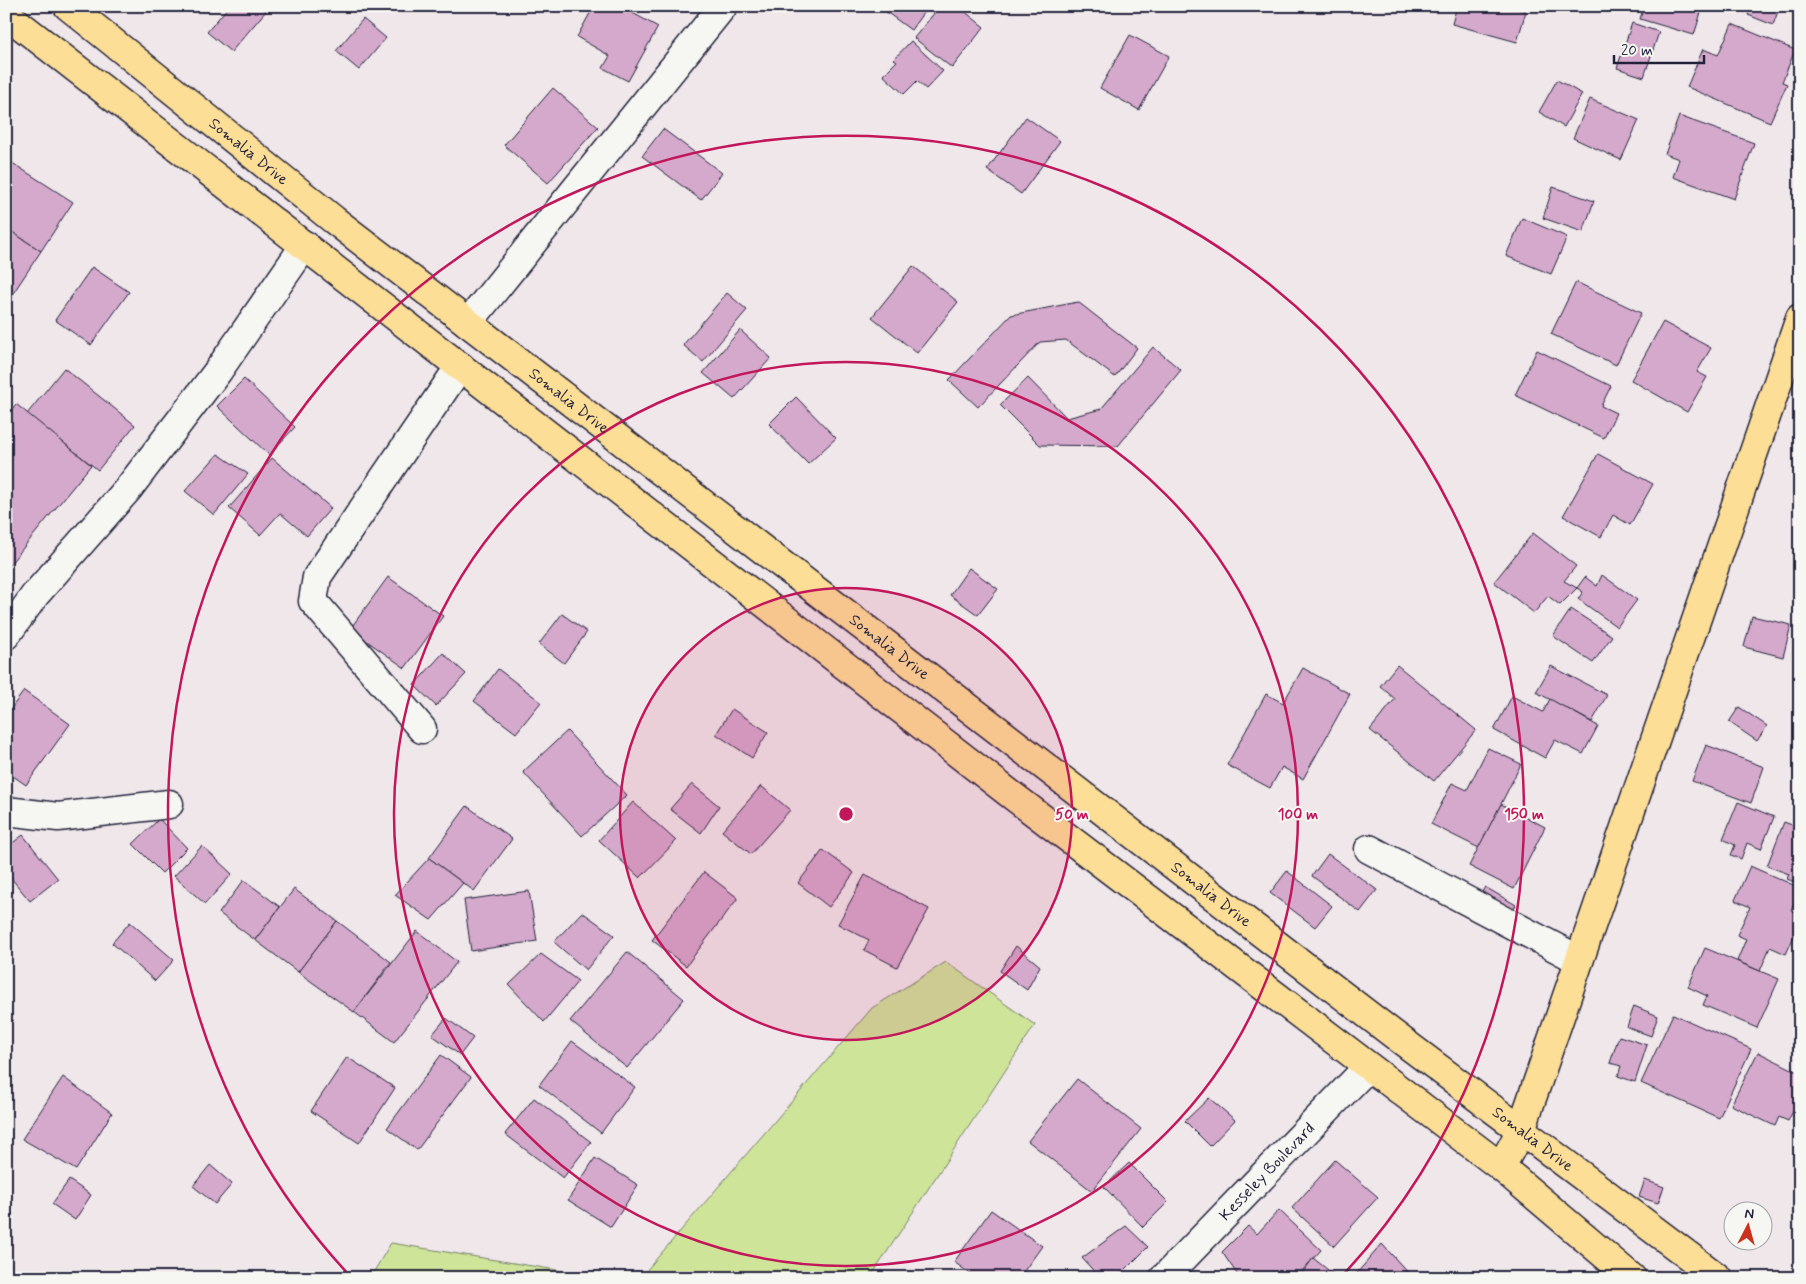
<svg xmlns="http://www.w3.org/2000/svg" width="1806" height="1284" font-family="Mynerve,sans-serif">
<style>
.green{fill:#cee499;stroke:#78836a}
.building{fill:#d5a9cc;stroke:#22223b}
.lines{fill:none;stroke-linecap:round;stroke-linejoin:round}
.minor-casing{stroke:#22223b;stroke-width:31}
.major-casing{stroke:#22223b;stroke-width:31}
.minor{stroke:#f6f6f2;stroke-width:28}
.major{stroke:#fdde96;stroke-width:28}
.ring{fill:none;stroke:#c2185b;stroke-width:2.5}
.labels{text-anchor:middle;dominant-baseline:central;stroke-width:4;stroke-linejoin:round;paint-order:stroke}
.street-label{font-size:16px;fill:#22223b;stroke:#f6f6f2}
.centre{fill:#c2185b;stroke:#f6f6f2;stroke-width:2.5}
.ring-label{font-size:15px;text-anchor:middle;font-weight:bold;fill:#c2185b;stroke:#f6f6f2;stroke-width:4;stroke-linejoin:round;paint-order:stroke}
</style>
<rect width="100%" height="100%" fill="#efe7ea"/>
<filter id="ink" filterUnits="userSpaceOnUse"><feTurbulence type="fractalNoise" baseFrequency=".02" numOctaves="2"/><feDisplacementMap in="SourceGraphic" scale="10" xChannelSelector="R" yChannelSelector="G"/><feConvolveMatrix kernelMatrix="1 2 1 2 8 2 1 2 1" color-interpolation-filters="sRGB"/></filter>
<g filter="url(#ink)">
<g class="green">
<polygon points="946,962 1035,1025 870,1278 640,1278 872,1008"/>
<polygon points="391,1243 581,1274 586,1278 370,1278"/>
</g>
<g class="building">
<polygon points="229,6 260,6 266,11 231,52 207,32"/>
<polygon points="594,6 620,6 658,27 628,81 603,68 610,56 577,37"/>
<polygon points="878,6 928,6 911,30"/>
<polygon points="940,6 958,6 984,27 952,68 914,38"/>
<polygon points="1457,6 1509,6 1526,11 1517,42 1452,24"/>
<polygon points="1644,6 1703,6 1694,35 1640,19"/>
<polygon points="1751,6 1780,6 1773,25 1748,15"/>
<polygon points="363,19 386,38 359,70 336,51"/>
<polygon points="1632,23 1659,32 1644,77 1617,68"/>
<polygon points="1732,24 1795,50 1782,82 1787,84 1770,122 1687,87 1703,49 1718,55"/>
<polygon points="1130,35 1169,56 1139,110 1100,88"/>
<polygon points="911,41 943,71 926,89 917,81 904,94 883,75 897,61 894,59"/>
<polygon points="1557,80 1582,94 1564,127 1539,112"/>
<polygon points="553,88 598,127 548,183 504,145"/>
<polygon points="1590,99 1639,120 1621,160 1573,138"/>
<polygon points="1679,116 1754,143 1734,199 1673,177 1679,159 1665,154"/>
<polygon points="1026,117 1060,141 1021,194 987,170"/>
<polygon points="663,129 722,173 701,200 642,156"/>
<polygon points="6,159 73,202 41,251 6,228"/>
<polygon points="1553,187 1594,201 1583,232 1543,218"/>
<polygon points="1522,218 1567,237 1551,274 1506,256"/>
<polygon points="6,228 41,251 6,304"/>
<polygon points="913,266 958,302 917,353 872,317"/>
<polygon points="92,267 129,292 91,345 55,320"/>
<polygon points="1576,282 1641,313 1616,365 1551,334"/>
<polygon points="727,293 747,310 703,362 683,345"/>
<polygon points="1078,302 1137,348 1115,377 1066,340 1040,342 978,407 949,380 1011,315"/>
<polygon points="1663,322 1711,348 1697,372 1707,377 1687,412 1631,380"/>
<polygon points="740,330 771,358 734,399 703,373"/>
<polygon points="1153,347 1181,370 1118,446 1040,445 1000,405 1028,378 1067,418 1101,409"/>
<polygon points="1537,350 1611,386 1601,406 1616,413 1604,438 1515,395"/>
<polygon points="64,368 135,425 98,470 27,414"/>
<polygon points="244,379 295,427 269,455 217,406"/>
<polygon points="796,397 836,438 808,464 769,424"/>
<polygon points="16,404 91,465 6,569 6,416"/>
<polygon points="218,454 248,474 214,515 185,491"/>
<polygon points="1598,454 1653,484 1630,525 1613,515 1601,537 1563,516"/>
<polygon points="272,458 331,508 307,536 280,513 260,535 229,508"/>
<polygon points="1800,481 1800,494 1794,489"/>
<polygon points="1533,533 1576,566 1564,581 1577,588 1560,605 1548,596 1534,613 1494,582"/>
<polygon points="969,568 998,589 978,615 950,595"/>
<polygon points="1602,575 1637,600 1617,627 1578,599 1583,592 1577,588 1585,577 1597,586"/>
<polygon points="388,577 443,616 405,668 350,629"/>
<polygon points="1571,609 1612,636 1593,663 1553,636"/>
<polygon points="562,614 587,632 564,663 539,644"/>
<polygon points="1752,616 1791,625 1783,657 1744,647"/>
<polygon points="443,653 466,674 436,706 414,685"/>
<polygon points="1397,665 1476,730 1434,781 1370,730 1395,699 1380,686"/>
<polygon points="1551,666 1607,695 1592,722 1536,692"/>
<polygon points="1303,668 1350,694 1303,779 1282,767 1270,788 1227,765 1266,694 1283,703"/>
<polygon points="498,669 541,702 516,733 474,701"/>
<polygon points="24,691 70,724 26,785 6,771 6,715"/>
<polygon points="1512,696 1543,712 1550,699 1598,726 1583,754 1555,740 1545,758 1494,730"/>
<polygon points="1739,707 1767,726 1757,741 1729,722"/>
<polygon points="732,709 768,732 752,758 716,734"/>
<polygon points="567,731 627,795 582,836 523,772"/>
<polygon points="1706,745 1764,767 1751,803 1692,781"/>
<polygon points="1488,748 1521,764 1479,848 1431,824 1452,783 1467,790"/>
<polygon points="692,784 719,806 701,833 670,809"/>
<polygon points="761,786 790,810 751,854 722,831"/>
<polygon points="633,802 676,841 640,878 599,840"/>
<polygon points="1738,802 1774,817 1761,849 1747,843 1741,859 1731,855 1735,845 1723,839"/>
<polygon points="1501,804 1545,827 1514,889 1469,866"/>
<polygon points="467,806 512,839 474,891 429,858"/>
<polygon points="159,819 187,848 162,873 133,844"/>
<polygon points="1784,822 1800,828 1800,875 1797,883 1787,879 1789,874 1767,866"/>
<polygon points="23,835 58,879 30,901 6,872 6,848"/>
<polygon points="202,846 232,874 205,904 174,876"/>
<polygon points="823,850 854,873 829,907 798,883"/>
<polygon points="1328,854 1377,890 1360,912 1312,876"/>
<polygon points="429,858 463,883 431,920 395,895"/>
<polygon points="1750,866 1800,888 1791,910 1800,914 1800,923 1786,954 1770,947 1760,971 1737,961 1746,939 1737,935 1750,907 1735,900"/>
<polygon points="1287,871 1332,906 1315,927 1270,893"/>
<polygon points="704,872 738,898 686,966 652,940"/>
<polygon points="865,875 929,909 897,967 864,950 869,940 838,924"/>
<polygon points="244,880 280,907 255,940 219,913"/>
<polygon points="1485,887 1516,905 1508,917 1477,900"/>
<polygon points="294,889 337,921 298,972 255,940"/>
<polygon points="529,891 537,941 471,951 464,900"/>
<polygon points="582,912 614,935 586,970 554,942"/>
<polygon points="337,921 391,962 354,1012 298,972"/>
<polygon points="130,922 174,960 155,981 112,943"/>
<polygon points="417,931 457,962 394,1042 354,1012"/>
<polygon points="1016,946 1040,966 1027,990 1000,971"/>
<polygon points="1705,948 1779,979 1757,1028 1703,1005 1707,996 1688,987"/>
<polygon points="627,952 684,999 627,1068 570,1021"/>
<polygon points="541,954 578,981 544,1022 509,985"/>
<polygon points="1634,1006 1658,1016 1651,1036 1627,1027"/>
<polygon points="1673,1014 1751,1049 1719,1118 1641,1083"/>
<polygon points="446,1018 473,1038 460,1055 432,1035"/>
<polygon points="1619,1036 1647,1045 1635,1082 1618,1076 1621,1066 1610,1063"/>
<polygon points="572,1041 635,1087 601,1133 539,1085"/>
<polygon points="1758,1052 1800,1073 1800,1098 1788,1121 1779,1117 1775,1126 1731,1105"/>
<polygon points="441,1055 471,1077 417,1150 387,1128"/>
<polygon points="347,1057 395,1088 359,1143 311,1111"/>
<polygon points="63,1077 112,1113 76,1170 22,1139"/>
<polygon points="1077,1079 1141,1129 1092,1191 1028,1141"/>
<polygon points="534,1098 591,1142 563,1178 505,1134"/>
<polygon points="1209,1098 1235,1120 1210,1146 1185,1121"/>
<polygon points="595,1158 638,1185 611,1227 568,1200"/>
<polygon points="1335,1160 1378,1197 1334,1246 1292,1208"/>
<polygon points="1129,1163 1168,1202 1143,1227 1104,1187"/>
<polygon points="210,1165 232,1184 215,1204 193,1186"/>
<polygon points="69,1180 91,1195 75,1220 52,1204"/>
<polygon points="1645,1180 1664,1187 1658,1203 1639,1197"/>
<polygon points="991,1210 1042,1246 1019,1278 976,1278 954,1262"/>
<polygon points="1279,1210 1321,1250 1301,1272 1292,1278 1233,1278 1237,1274 1222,1252 1248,1226 1257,1234"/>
<polygon points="1126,1226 1148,1247 1117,1278 1100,1278 1082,1258"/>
<polygon points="1382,1244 1413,1278 1362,1278 1357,1273"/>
<polygon points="1313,1258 1338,1278 1299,1278"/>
<polygon points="1689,1270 1699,1278 1682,1278"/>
</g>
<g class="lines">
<defs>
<g id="minor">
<polyline points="468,323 723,6"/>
<polyline points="6,635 35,595 128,489 218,371 305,245"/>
<polyline points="422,729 313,601 317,577 460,366"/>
<polyline points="6,811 58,817 169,804"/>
<polyline points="1369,849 1579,960"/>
<path id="s1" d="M1164 1278 1368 1067"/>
</g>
<g id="major">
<path id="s2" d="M68 6 334 220 1393 1034 1718 1278"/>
<polyline points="6,14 1009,793 1501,1167 1632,1278"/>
<polyline points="1501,1167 1521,1130 1800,318"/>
</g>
</defs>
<use href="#minor" class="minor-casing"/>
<use href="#major" class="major-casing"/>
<use href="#minor" class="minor"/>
<use href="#major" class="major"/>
</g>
</g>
<circle cx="846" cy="814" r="226" fill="#c2185b" fill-opacity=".12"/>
<g class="ring">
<circle cx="846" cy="814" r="226"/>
<circle cx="846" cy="814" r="452"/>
<path d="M350 1276A678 678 0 1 1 1342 1276"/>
</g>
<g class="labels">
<g class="street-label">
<text stroke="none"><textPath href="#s2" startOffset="232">Somalia Drive</textPath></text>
<text stroke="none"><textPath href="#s2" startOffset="638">Somalia Drive</textPath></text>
<text stroke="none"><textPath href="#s2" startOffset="1042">Somalia Drive</textPath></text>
<text stroke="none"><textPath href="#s2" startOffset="1448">Somalia Drive</textPath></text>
<text stroke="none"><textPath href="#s2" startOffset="1852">Somalia Drive</textPath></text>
<text stroke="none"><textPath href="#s1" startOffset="148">Kesseley Boulevard</textPath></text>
</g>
</g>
<circle cx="846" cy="814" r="8" class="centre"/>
<g class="ring-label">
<text x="1072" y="819">50 m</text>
<text x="1298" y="819">100 m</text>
<text x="1524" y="819">150 m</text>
</g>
<rect width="1806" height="1284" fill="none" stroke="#f6f6f2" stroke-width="25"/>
<rect x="12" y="12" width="1781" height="1259" fill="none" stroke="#22223b" stroke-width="2" filter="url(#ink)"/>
<g transform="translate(1748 1226) rotate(6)"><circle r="24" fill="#f6f6f2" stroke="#a1a1a9"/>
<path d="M0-4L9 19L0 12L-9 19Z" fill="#c8321e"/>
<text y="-8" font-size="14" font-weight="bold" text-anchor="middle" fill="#22223b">N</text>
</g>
<path d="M1614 55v8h90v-8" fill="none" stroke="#22223b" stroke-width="2.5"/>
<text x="1621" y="55" font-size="15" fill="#22223b" stroke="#f6f6f2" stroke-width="4" paint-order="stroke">20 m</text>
</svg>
